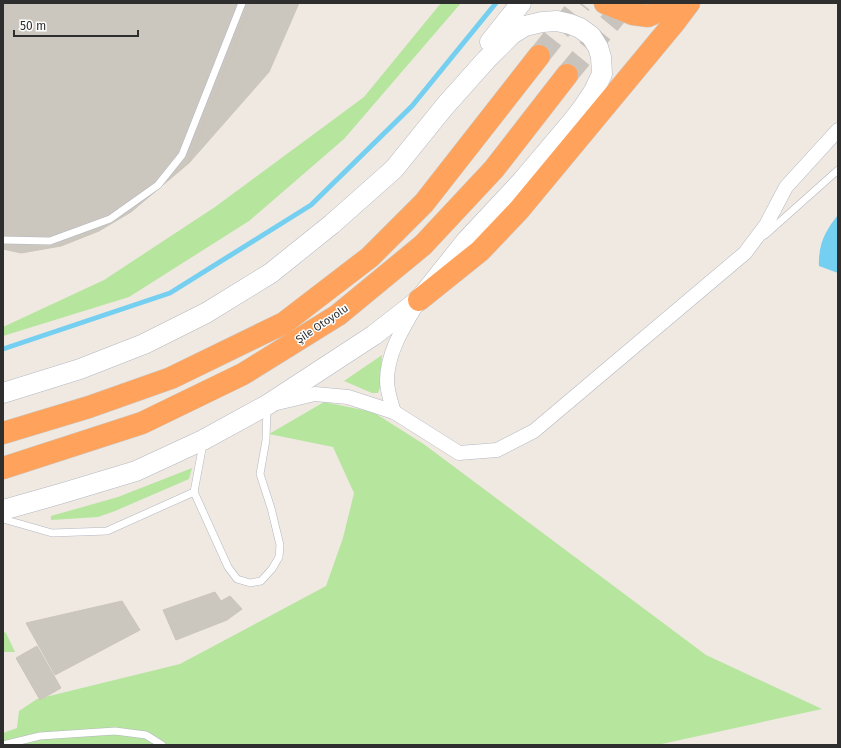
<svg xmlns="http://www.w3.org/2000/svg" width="841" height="748" font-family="'Fira Sans',sans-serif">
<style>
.green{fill:#b6e59e}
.water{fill:#75cff0}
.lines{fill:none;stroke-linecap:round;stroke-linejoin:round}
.stream{stroke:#75cff0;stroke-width:5}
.building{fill:#cbc7bf;stroke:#cbc5ba}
.highway-tunnel{stroke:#c8c4bd;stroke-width:22;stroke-dasharray:22 11;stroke-linecap:butt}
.lane-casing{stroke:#b4b7c1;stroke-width:8}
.street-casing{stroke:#b4b7c1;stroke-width:15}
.secondary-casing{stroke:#b4b7c1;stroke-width:21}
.highway-casing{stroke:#c9c9c9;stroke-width:23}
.lane{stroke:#fff;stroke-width:7}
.street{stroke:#fff;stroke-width:14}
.secondary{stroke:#fff;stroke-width:20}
.highway{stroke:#ffa35c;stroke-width:22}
.labels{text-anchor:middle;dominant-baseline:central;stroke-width:3;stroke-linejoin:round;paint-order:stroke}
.street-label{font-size:11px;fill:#2e2e2e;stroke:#fff}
</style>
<rect width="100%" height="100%" fill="#efe9e1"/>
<g class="green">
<polygon points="441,3 461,3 344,139 249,221 129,297 3,336 3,327 104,280 215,207 364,97"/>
<polygon points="382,355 380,387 378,393 372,393 344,381"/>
<polygon points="324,402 373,412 425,445 706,655 822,709 657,745 3,745 3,733 17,728 19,711 37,699 180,664 326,586 343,538 354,493 333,447 269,434"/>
<polygon points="192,468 189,479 115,511 98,517 51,520 51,516 118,497"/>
<polygon points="3,631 6,633 15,652 3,652"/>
</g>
<path class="water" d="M838 215V273L819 266C818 245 825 231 838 215Z"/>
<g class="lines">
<polyline class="stream" points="3,349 170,293 311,205 412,106 496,3"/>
</g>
<g class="building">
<polygon points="3,3 252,3 189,163 131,212 99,231 61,246 21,253 3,249"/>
<polygon points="252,3 299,3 269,72 189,163"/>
<polygon points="215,592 221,601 230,596 242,609 227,620 176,640 163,610"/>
<polygon points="122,601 140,630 55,675 26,623"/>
<polygon points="37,646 61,688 40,700 16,658"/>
</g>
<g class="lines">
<g class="highway-tunnel">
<polyline points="539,56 581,3"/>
<polyline points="567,75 626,3"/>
</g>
<defs>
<g id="lane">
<polyline points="765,235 838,170"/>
<polyline points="3,240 50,241 110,219 158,185 182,155 242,3"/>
<polyline points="194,492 228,567 237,579 250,583 261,581 272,569 279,557 280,545 271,508 260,474 266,440 267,407"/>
<polyline points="3,519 52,533 107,531 194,492 203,444"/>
<polyline points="3,745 40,736 115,731 146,735 162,745"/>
</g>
<g id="street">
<path d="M277 403 315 394 348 397 394 412C391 402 387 391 387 381 387 353 403 328 416 306"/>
<polyline points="394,412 459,453 497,450 534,431 745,253 766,225 786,187 838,130"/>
</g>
<g id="secondary">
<polyline points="490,42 521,3"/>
<polyline points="3,393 80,369 144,344 206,313 271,273 332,224 394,169 445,106 486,60 512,34 525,26 542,22 557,21 570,24 580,28 591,36 598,47 601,57 602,74 594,91 582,109 571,123 522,181 466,241 419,300 374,335 267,405 203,440 136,471 63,493 3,510"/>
</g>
<g id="highway">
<polyline points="605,3 633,14 648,16 673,5 676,3"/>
<polyline points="419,300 480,251 519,210 674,23 689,3"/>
<polyline points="3,433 89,407 171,378 284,323 370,257 424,203 539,56"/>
<polyline points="3,468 142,423 243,374 338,315 423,245 494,169 567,75"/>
</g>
</defs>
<use href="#lane" class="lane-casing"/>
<use href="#street" class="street-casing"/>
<use href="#secondary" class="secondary-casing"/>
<use href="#highway" class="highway-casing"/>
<use href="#lane" class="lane"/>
<use href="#street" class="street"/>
<use href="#secondary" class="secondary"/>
<use href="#highway" class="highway"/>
</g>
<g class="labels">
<g class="street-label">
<text transform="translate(322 324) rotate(-34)">Şile Otoyolu</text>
</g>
</g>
<rect width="841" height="748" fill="none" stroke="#2e2e2e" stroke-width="8"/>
<path d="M14 30v6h124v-6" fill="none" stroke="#2e2e2e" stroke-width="2"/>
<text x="20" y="30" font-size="12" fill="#2e2e2e" stroke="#ffffff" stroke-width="3" paint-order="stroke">50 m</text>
</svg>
